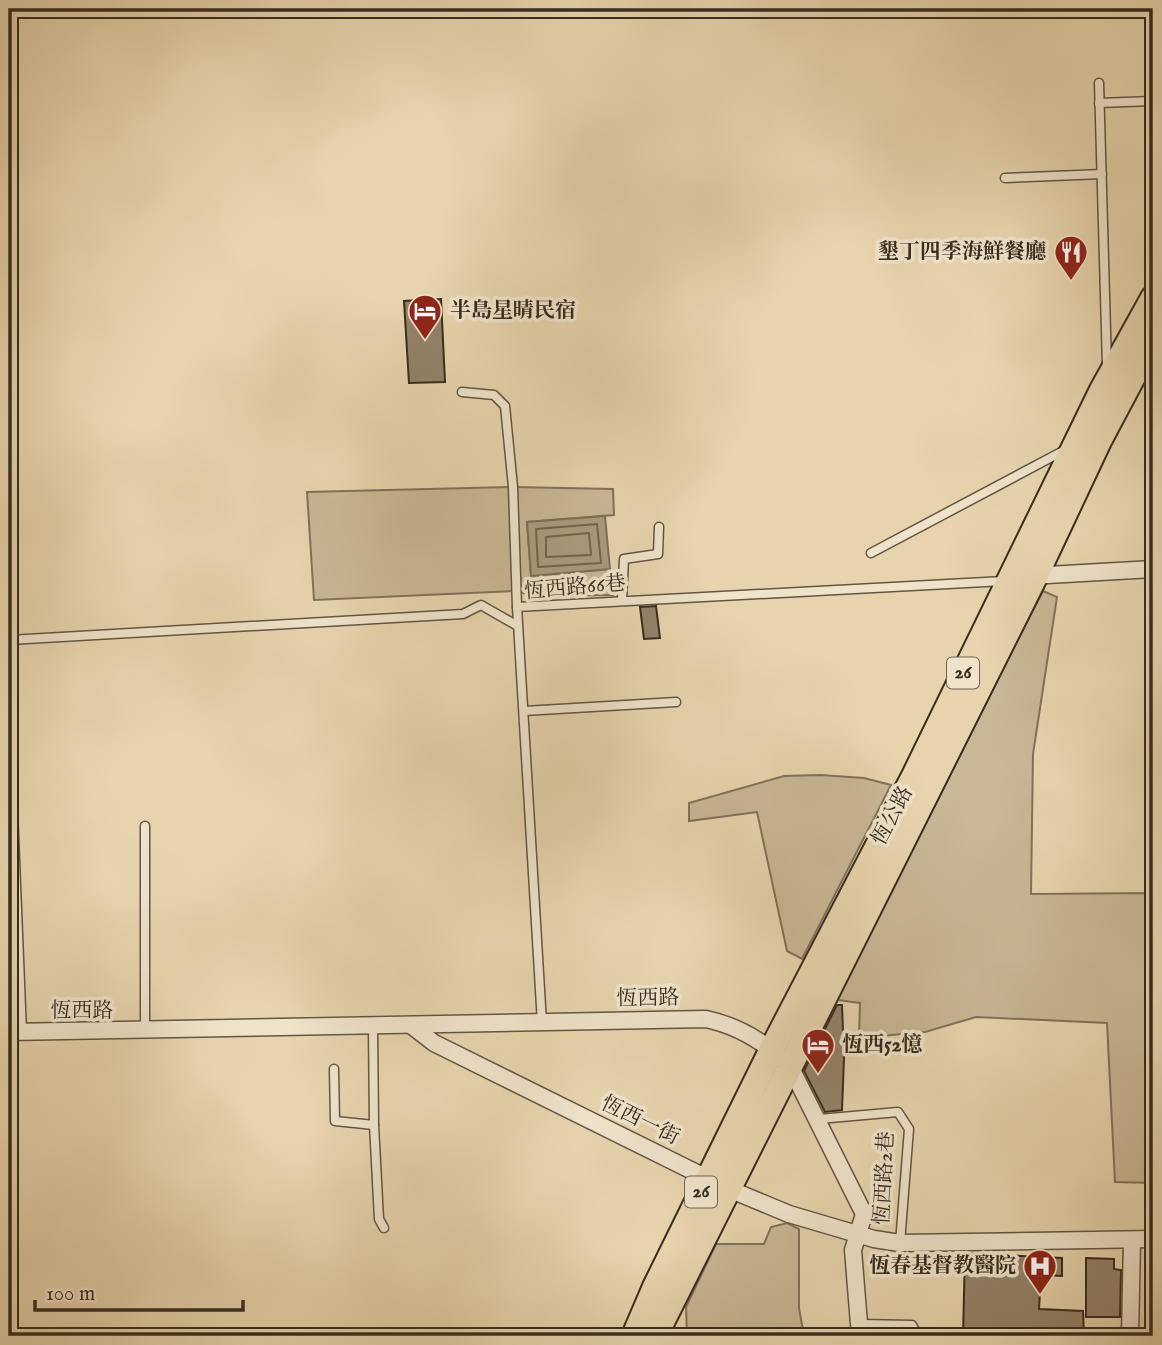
<svg xmlns="http://www.w3.org/2000/svg" width="1162" height="1345" font-family="'IM FELL English','Noto Serif TC',serif">
<style>
.green{fill:#c9b795;stroke:#80725a;stroke-width:2}
.water{fill:#ab9b7d;stroke:#7d6f58;stroke-width:2}
.lines{fill:none;stroke-linecap:round;stroke-linejoin:round}
.shore{stroke:#71644e;stroke-width:2}
.building{fill:#938369;stroke:#372c20;stroke-width:2}
.lane-casing{stroke:#635643;stroke-width:11}
.street-casing{stroke:#635643;stroke-width:19}
.primary-casing{stroke:#372c20;stroke-width:28}
.lane{stroke:#efe3ca;stroke-width:8}
.street{stroke:#efe3ca;stroke-width:16}
.primary{stroke:#e7d4ad;stroke-width:24}
.labels{text-anchor:middle;dominant-baseline:central;stroke-width:7;stroke-linejoin:round;paint-order:stroke}
.shield{fill:#efe3ca;stroke:#6e6353;stroke-width:2}
.shield-label{font-size:19px;font-weight:bold;fill:#372c20}
.poi-label{font-size:21px;font-weight:bold;fill:#372c20;stroke:#efe3ca;text-anchor:end}
.street-label{font-size:21px;fill:#372c20;stroke:#efe3ca}
</style>
<rect width="100%" height="100%" fill="#e7d4ad"/>
<filter id="stains"><feTurbulence type="fractalNoise" baseFrequency=".00286" numOctaves="4"/><feColorMatrix values="0 0 0 0 .2 0 0 0 0 .09 0 0 0 0 .02 0 0 0 .5 -.17"/></filter>
<radialGradient id="worn" r=".72"><stop offset=".6" stop-color="#630" stop-opacity="0"/><stop offset="1" stop-color="#630" stop-opacity=".3"/></radialGradient>
<g class="green">
<polygon points="513,487 613,489 614,515 527,522 531,576 610,569 613,595 535,596 516,591 314,600 307,492"/>
<polygon points="1043,591 1057,597 1033,754 1031,894 1153,893 1153,1183 1115,1182 1107,1023 976,1017 925,1032 859,1038 860,1003 829,999"/>
<polygon points="821,775 864,778 891,785 802,959 787,951 757,812 689,821 689,803 784,776"/>
<polygon points="787,1223 799,1229 799,1308 804,1336 687,1336 686,1307 716,1244 764,1244 771,1227"/>
</g>
<polygon class="water" points="605,516 610,569 531,576 527,522"/>
<g class="lines">
<g class="shore">
<polygon points="597,524 601,563 538,567 536,529"/>
<polygon points="589,533 591,555 546,557 546,537"/>
</g>
</g>
<g class="building">
<polygon points="441,299 445,382 409,383 404,301"/>
<polygon points="656,606 660,638 644,639 640,607"/>
<polygon points="837,1005 842,1005 844,1058 842,1110 825,1112 804,1071"/>
<polygon points="965,1253 1062,1258 1062,1276 1041,1275 1039,1309 1083,1311 1084,1336 963,1336"/>
<polygon points="1086,1258 1114,1259 1114,1269 1121,1270 1120,1317 1086,1317"/>
</g>
<g class="lines">
<defs>
<g id="lane">
<polyline points="1099,83 1107,366"/>
<polyline points="1099,103 1153,101"/>
<polyline points="1005,178 1102,174"/>
<polyline points="462,392 494,395 505,406 513,487 517,607"/>
<polyline points="871,553 1065,450"/>
<polyline points="622,600 624,559 658,554 659,527"/>
<polyline points="9,640 463,614 481,605 516,625"/>
<polyline points="524,711 676,702"/>
<polyline points="9,713 22,1032"/>
<polyline points="145,826 145,1032"/>
<polyline points="542,1023 517,607 1004,581"/>
<polyline points="334,1069 335,1121 374,1125 373,1027"/>
<polyline points="819,1119 898,1112 909,1129 900,1243"/>
<polyline points="374,1125 379,1219 384,1228"/>
<polyline points="860,1324 912,1325 918,1336"/>
</g>
<g id="street">
<polyline points="1030,576 1153,569"/>
<polyline points="412,1026 434,1043 729,1189 789,1214 874,1239 900,1243 1153,1239"/>
<path d="M9 1032 706 1019C739 1026 766 1043 790 1066L864 1214 853 1250 860 1336"/>
<polyline points="1130,1336 1132,1241"/>
</g>
<g id="primary">
<polyline points="634,1336 655,1287 772,1049 914,776 1102,390 1153,298"/>
<polyline points="655,1336 1036,575 1099,441 1153,339"/>
</g>
</defs>
<use href="#lane" class="lane-casing"/>
<use href="#street" class="street-casing"/>
<use href="#primary" class="primary-casing"/>
<use href="#lane" class="lane"/>
<use href="#street" class="street"/>
<use href="#primary" class="primary"/>
</g>
<defs>
<symbol id="restaurant-pin" viewBox="-11 -11 22 30"><path d="M0 17L-7.5 6A9.5 9.5 0 1 1 7.5 6Z" fill="#8f2418" stroke="#efe3ca"/><path d="M-5-6h1v4h1v-4h1v4h1v-4h1v5L-1.5 .5V6h-2V.5L-5-1ZM5-6V6H3V1.5H1.5Q1.5-4 5-6Z" fill="#fff"/></symbol>
<symbol id="hotel-pin" viewBox="-11 -11 22 30"><path d="M0 17L-7.5 6A9.5 9.5 0 1 1 7.5 6Z" fill="#8f2418" stroke="#efe3ca"/><path d="M-6-4.5h1.5V1H6V5H4.5V3h-9V5H-6ZM-4 0a1.8 1.8 0 1 1 3.6 0ZM.5 0V-2.5h3Q6-2.5 6 0Z" fill="#fff"/></symbol>
<symbol id="hospital-pin" viewBox="-11 -11 22 30"><path d="M0 17L-7.5 6A9.5 9.5 0 1 1 7.5 6Z" fill="#8f2418" stroke="#efe3ca"/><path d="M-5-5h3v3.5h4V-5h3V5h-3V1.5h-4V5h-3Z" fill="#fff"/></symbol>
</defs>
<g fill-rule="evenodd">
<use href="#restaurant-pin" x="1052" y="233" width="38" height="52"/>
<use href="#hotel-pin" x="406" y="292" width="38" height="52"/>
<use href="#hotel-pin" x="799" y="1026" width="38" height="52"/>
<use href="#hospital-pin" x="1021" y="1247" width="38" height="52"/>
</g>
<g class="labels">
<g class="shield">
<rect x="947" y="657.5" width="32" height="31" rx="5"/>
<rect x="685" y="1176.5" width="32" height="31" rx="5"/>
</g>
<g class="shield-label">
<text x="963" y="673">26</text>
<text x="701" y="1192">26</text>
</g>
<g class="poi-label">
<text x="1046" y="252">墾丁四季海鮮餐廳</text>
<text x="450" y="311" text-anchor="start">半島星晴民宿</text>
<text x="842" y="1045" text-anchor="start">恆西52憶</text>
<text x="1016" y="1266">恆春基督教醫院</text>
</g>
<g class="street-label">
<text transform="translate(575 588) rotate(-5)">恆西路66巷</text>
<text transform="translate(893 816) rotate(-62)">恆公路</text>
<text transform="translate(648 999) rotate(-1)">恆西路</text>
<text x="82" y="1011">恆西路</text>
<text transform="translate(640 1121) rotate(26)">恆西一街</text>
<text transform="translate(885 1178) rotate(-87)">恆西路2巷</text>
</g>
</g>
<rect width="1162" height="1345" fill="none" stroke="#e7d4ad" stroke-width="35"/>
<rect x="10" y="10" width="1141" height="1324" fill="none" stroke="#372c20" stroke-width="3.5"/>
<rect x="18" y="18" width="1127" height="1310" fill="none" stroke="#372c20" stroke-width="2"/>
<path d="M35 1300v10h208v-10" fill="none" stroke="#372c20" stroke-width="3.5"/>
<text x="46" y="1300" font-size="21" fill="#372c20" stroke="#efe3ca" stroke-width="5" paint-order="stroke">100 m</text>
<rect width="100%" height="100%" filter="url(#stains)"/>
<rect width="100%" height="100%" fill="url(#worn)"/>
</svg>
